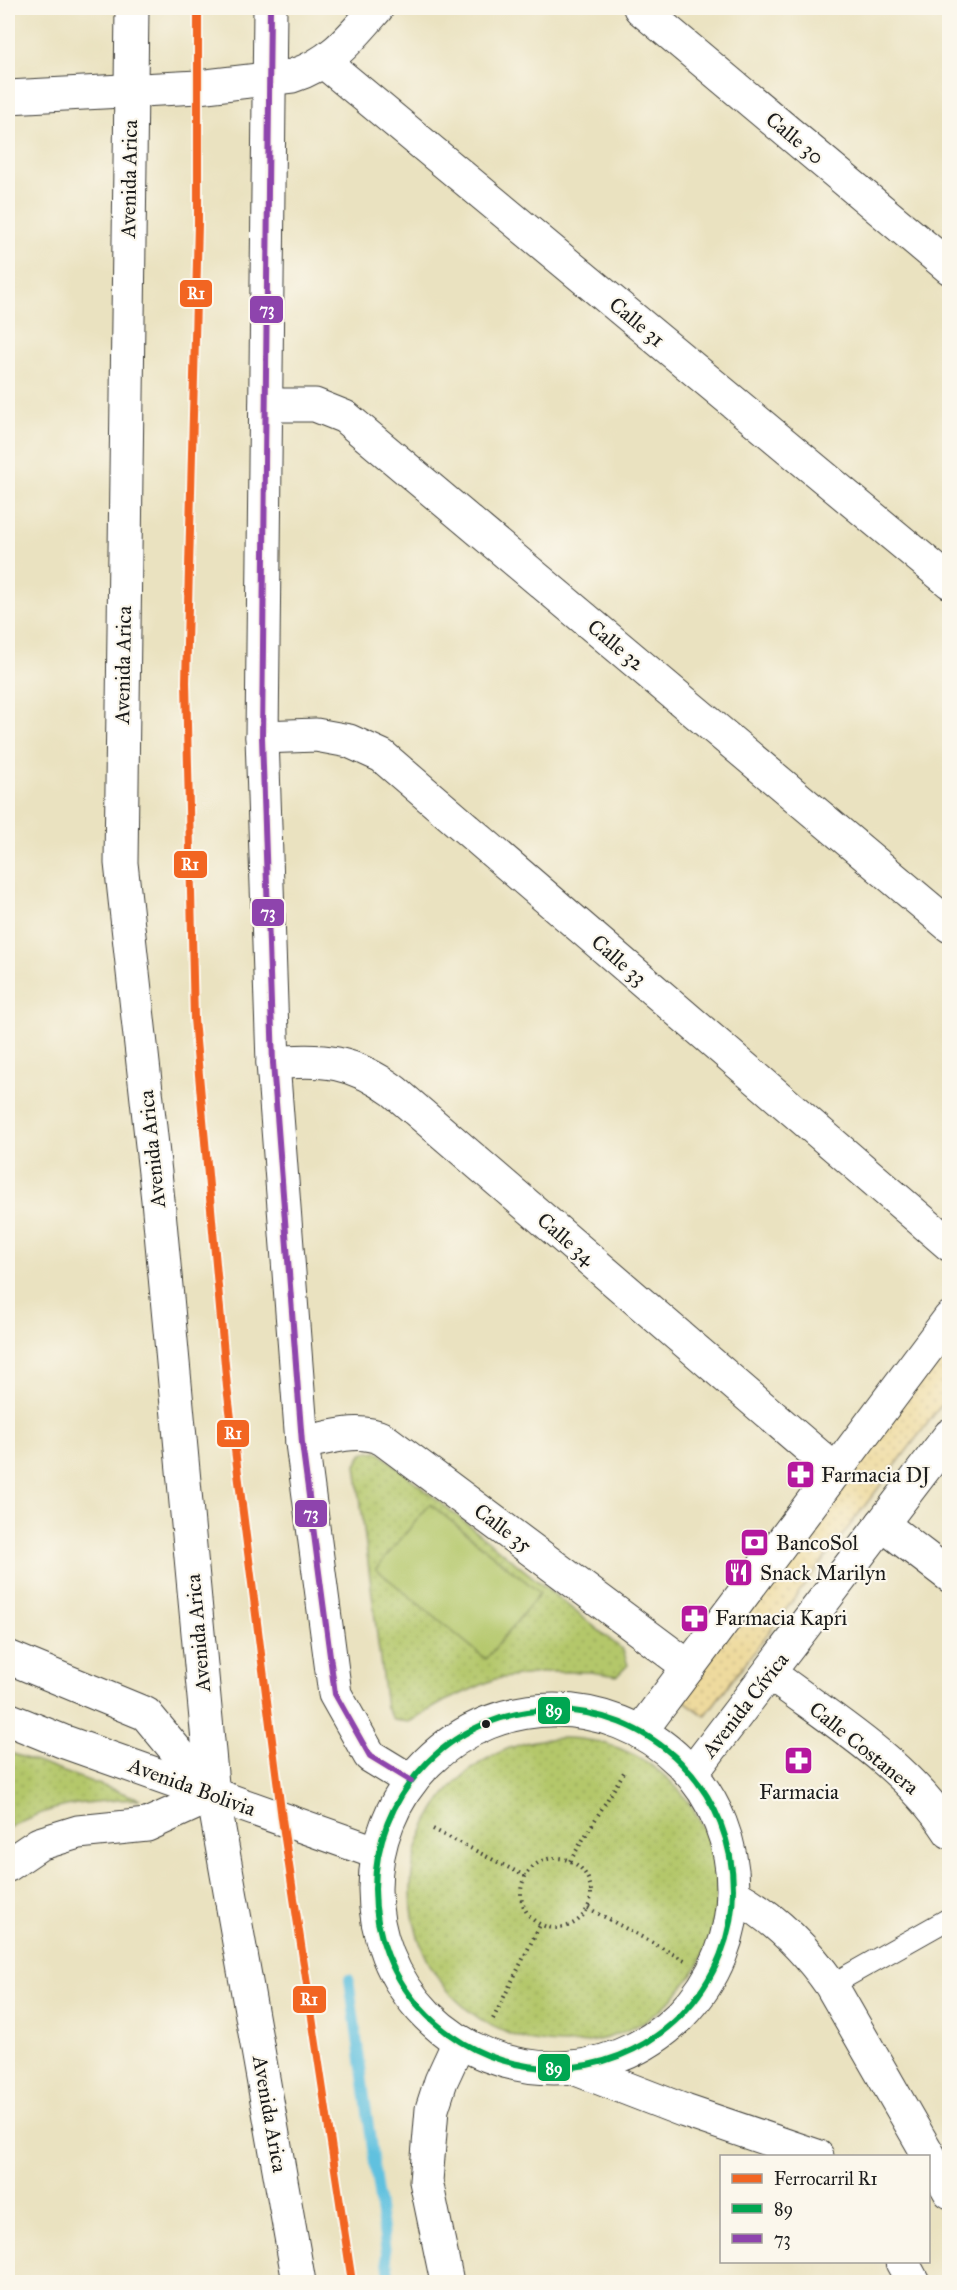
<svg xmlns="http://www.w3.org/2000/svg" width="957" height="2290" font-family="'IM FELL Great Primer',serif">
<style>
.green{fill:url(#green-dots);stroke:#687243;stroke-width:1.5}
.sand{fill:url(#sand-dots);stroke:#857b5d;stroke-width:1.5}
.pitch{fill:#b4c76a;stroke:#687243;stroke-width:1.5}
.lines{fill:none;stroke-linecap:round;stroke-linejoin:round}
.stream{stroke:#61c1df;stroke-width:10}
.service-casing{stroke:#3b3a35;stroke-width:23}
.minor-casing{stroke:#3b3a35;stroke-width:35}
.primary-casing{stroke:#3b3a35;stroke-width:35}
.path{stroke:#3b3a35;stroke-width:4;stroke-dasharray:1.5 4.5;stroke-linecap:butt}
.service{stroke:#fff;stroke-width:21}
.minor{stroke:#fff;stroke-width:33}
.primary{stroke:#fff;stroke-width:33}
.bus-1-casing{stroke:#fbf7ec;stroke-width:10}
.bus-2-casing{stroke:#fbf7ec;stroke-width:10}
.bus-1{stroke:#00a651;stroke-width:6}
.bus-2{stroke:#8e44ad;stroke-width:6}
.rail-1-casing{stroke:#fbf7ec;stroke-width:12}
.rail-1{stroke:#f26522;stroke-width:8}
.bus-dot{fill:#1c1c1c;stroke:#fbf7ec;stroke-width:2}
.labels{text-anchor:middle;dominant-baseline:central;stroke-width:4.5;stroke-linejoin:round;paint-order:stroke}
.street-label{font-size:21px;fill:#1c1c1c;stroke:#fbf7ec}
.poi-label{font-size:21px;fill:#1c1c1c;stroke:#fbf7ec;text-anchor:start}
.line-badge{stroke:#fbf7ec;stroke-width:2}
.badge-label{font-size:16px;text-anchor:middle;font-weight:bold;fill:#fff}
</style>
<defs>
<pattern id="green-dots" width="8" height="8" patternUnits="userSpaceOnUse" patternTransform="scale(1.5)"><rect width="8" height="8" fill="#b4c76a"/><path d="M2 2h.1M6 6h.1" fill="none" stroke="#9aaa5b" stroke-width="1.8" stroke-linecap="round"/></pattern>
<pattern id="sand-dots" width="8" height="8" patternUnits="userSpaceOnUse" patternTransform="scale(1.5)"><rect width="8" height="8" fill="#eeda9e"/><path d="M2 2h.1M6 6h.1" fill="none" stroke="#ccba88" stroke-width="1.8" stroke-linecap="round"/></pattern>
</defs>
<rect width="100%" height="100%" fill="#fbf7ec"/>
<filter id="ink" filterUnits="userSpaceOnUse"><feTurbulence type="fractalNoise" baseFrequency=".0167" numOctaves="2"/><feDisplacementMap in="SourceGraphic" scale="12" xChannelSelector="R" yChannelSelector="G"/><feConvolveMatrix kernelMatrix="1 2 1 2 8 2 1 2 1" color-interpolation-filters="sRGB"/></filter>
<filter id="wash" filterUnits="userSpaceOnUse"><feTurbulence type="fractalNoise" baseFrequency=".008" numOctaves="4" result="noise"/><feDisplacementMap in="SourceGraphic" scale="24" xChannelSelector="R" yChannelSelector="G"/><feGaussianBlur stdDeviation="1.35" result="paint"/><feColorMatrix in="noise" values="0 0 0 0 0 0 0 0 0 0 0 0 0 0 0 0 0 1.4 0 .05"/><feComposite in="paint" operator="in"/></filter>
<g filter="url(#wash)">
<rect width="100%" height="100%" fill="#eae2c0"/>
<g class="green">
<polygon points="377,1451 623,1650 628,1665 617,1676 590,1672 548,1672 495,1679 445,1701 409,1722 393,1720 386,1708 356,1465 363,1453"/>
<circle cx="564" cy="1891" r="153"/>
<path d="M8 1752 140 1799C88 1802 55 1802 8 1828Z"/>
</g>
<polygon class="sand" points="949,1340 949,1395 705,1716 678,1696"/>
<polygon class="pitch" points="430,1504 540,1593 486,1659 376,1569"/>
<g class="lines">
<polyline class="stream" points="349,1979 390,2282"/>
</g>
</g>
<g filter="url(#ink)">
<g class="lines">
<defs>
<polyline id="service" points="831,1985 950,1918"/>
<g id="minor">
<polyline points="132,8 121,863 158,1200 213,1795 299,2282"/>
<polyline points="270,8 262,737 273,1063 302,1443 335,1694 370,1756 411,1781"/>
<polyline points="640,8 950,268"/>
<polyline points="324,62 950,582"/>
<path d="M8 97 198 87 292 76C331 64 352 37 377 8"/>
<polyline points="266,405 315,405 345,417 950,926"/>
<polyline points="262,737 316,735 349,741 382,756 950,1245"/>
<path d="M273 1063C323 1058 353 1061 394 1091L836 1471"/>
<path d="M302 1443C329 1438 358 1427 383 1439L689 1667"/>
<polyline points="882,1524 950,1576"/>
<path d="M769 1673C833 1721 906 1764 950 1832"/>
<path d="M734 1895C774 1917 805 1948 831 1985L950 2192"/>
<polyline points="571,2067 685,2111 817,2156"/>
<polyline points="902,2262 913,2282"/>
<polyline points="447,2282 426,2181 432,2109 441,2081 459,2042"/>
</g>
<g id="primary">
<polyline points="8,1657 146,1714 213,1795"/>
<circle cx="554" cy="1889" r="179"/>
<polyline points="8,1719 62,1741 378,1853"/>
<polyline points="640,1732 950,1318"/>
<polyline points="692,1773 950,1435"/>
<polyline points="8,1865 39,1844 78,1832 147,1825 213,1795"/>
</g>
</defs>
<use href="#service" class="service-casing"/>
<use href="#minor" class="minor-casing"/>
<use href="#primary" class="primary-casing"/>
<g class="path">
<polyline points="433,1829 525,1876"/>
<circle cx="556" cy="1893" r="35"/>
<polyline points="570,1861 626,1769"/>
<polyline points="588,1908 686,1961"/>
<polyline points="493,2019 540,1925"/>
</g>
<use href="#service" class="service"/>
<use href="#minor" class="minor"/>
<use href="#primary" class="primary"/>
<defs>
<circle id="bus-1" cx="554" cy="1889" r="179"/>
<polyline id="bus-2" points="270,8 262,737 273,1063 302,1443 335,1694 370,1756 411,1781"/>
</defs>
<use href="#bus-1" class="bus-1-casing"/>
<use href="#bus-2" class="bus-2-casing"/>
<use href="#bus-1" class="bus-1"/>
<use href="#bus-2" class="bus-2"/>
<defs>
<polyline id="rail-1" points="198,8 198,224 186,682 194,1019 227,1387 282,1819 352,2282"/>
</defs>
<use href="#rail-1" class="rail-1-casing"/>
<use href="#rail-1" class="rail-1"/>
</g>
</g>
<defs>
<symbol id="pharmacy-square" viewBox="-11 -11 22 22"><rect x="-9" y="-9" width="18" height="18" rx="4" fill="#b5179e" stroke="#fbf7ec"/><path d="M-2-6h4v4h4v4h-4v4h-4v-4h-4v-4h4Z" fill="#fff"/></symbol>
<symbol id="bank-square" viewBox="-11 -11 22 22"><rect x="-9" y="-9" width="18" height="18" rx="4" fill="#b5179e" stroke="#fbf7ec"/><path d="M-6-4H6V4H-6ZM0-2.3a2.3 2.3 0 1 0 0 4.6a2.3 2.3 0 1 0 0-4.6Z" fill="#fff"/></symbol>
<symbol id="restaurant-square" viewBox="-11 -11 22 22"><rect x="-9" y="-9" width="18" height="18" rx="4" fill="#b5179e" stroke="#fbf7ec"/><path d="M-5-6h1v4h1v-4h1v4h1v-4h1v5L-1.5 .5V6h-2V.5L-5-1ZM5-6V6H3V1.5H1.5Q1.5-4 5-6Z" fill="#fff"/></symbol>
</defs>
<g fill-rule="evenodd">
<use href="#pharmacy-square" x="784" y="1458" width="33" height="33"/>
<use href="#bank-square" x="738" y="1526" width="33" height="33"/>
<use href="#restaurant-square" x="722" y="1556" width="33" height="33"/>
<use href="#pharmacy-square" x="678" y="1602" width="33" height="33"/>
<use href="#pharmacy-square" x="782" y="1744" width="33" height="33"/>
</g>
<circle class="bus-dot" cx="486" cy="1724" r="5"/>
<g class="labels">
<g class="street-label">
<text transform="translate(795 138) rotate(40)">Calle 30</text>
<text transform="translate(129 179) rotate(-89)">Avenida Arica</text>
<text transform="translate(637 322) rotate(40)">Calle 31</text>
<text transform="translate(616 645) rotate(40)">Calle 32</text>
<text transform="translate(123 665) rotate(-89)">Avenida Arica</text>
<text transform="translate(619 960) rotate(41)">Calle 33</text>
<text transform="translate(152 1149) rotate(-96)">Avenida Arica</text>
<text transform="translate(566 1239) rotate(41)">Calle 34</text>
<text transform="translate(503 1528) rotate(37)">Calle 35</text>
<text transform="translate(198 1633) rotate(-95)">Avenida Arica</text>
<text transform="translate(745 1705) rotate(-52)">Avenida Cívica</text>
<text transform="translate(864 1748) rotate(39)">Calle Costanera</text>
<text transform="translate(192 1787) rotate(20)">Avenida Bolivia</text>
<text transform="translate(270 2114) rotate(80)">Avenida Arica</text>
</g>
<g class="poi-label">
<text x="821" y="1475">Farmacia DJ</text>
<text x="776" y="1543">BancoSol</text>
<text x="760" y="1573">Snack Marilyn</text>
<text x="715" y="1618">Farmacia Kapri</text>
<text x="799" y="1792" text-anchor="middle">Farmacia</text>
</g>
</g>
<g class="line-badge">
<rect x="179" y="279" width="34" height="29" rx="6" fill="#f26522"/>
<rect x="249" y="295" width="35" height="29" rx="6" fill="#8e44ad"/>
<rect x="173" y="850" width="35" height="29" rx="6" fill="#f26522"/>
<rect x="251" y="898" width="34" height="29" rx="6" fill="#8e44ad"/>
<rect x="216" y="1419" width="34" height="29" rx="6" fill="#f26522"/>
<rect x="294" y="1499" width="34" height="29" rx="6" fill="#8e44ad"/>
<rect x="537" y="1696" width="34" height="29" rx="6" fill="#00a651"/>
<rect x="292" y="1985" width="35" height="29" rx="6" fill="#f26522"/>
<rect x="537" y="2053" width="34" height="29" rx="6" fill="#00a651"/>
</g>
<g class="badge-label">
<text x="196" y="299">R1</text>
<text x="267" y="315">73</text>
<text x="190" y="870">R1</text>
<text x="268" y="918">73</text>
<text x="233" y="1439">R1</text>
<text x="311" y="1519">73</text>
<text x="554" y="1716">89</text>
<text x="309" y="2005">R1</text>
<text x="554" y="2074">89</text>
</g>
<rect width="957" height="2290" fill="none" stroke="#fbf7ec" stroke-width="30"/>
<rect x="720" y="2155" width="210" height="108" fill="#fbf7ec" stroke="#a29f99" stroke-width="1.5"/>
<rect x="732" y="2174" width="30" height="9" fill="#f26522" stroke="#a29f99" stroke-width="1.5"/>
<text x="774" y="2185" font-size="18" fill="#1c1c1c">Ferrocarril R1</text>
<rect x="732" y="2204" width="30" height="9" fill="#00a651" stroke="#a29f99" stroke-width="1.5"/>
<text x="774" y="2215" font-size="18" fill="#1c1c1c">89</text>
<rect x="732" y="2234" width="30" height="9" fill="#8e44ad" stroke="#a29f99" stroke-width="1.5"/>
<text x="774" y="2245" font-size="18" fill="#1c1c1c">73</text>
</svg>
